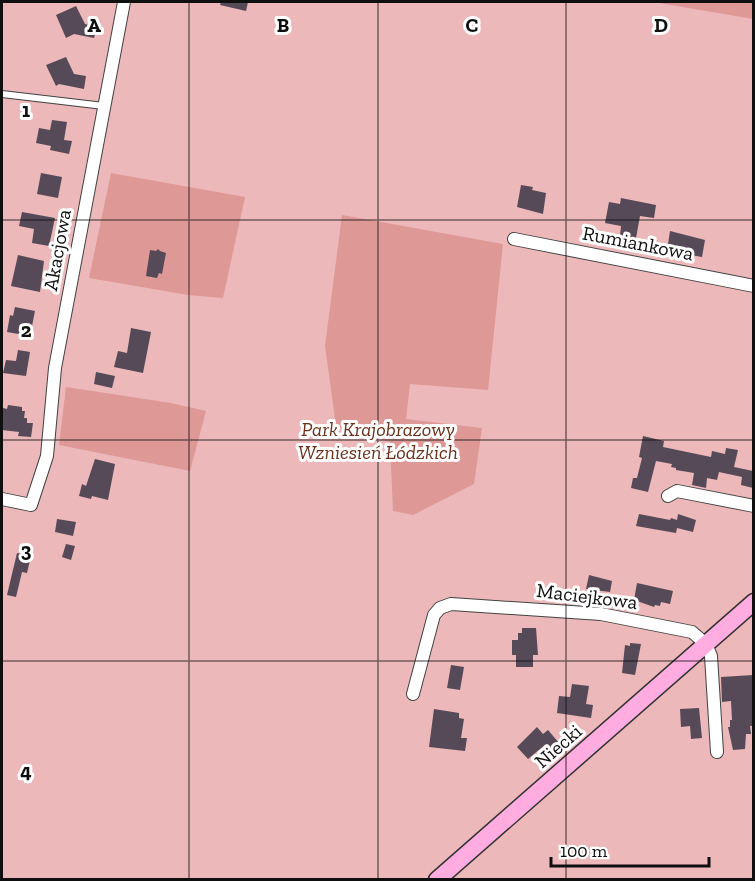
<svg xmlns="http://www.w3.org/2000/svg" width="755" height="881" font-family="'Zilla Slab',serif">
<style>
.green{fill:#ecb8b9}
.forest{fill:#de9996}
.building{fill:#564a58}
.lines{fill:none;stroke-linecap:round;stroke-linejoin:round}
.lane-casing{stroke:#424242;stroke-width:8}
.street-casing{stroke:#424242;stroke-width:14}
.secondary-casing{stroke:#313131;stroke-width:19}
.lane{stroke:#fff;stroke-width:6}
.street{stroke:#fff;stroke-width:12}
.secondary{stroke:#fface0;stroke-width:16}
.grid{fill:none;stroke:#0f0f0f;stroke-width:1.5;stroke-opacity:0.55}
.labels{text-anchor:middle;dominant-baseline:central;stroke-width:6;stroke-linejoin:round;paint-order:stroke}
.street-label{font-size:20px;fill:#0f0f0f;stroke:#fff}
.park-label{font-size:20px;font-style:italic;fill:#6b311b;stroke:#fff}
.grid-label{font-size:20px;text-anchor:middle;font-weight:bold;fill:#0f0f0f;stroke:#fff;stroke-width:6;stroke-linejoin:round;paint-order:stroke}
</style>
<rect width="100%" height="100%" fill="#fff1fb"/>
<polygon class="green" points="2,2 753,2 753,879 2,880"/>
<g class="forest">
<polygon points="653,2 753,2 753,19"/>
<polygon points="111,173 245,197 223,298 188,295 89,278"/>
<polygon points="342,215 503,244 488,390 410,384 406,419 482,428 474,484 413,515 393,511 390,442 336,426 325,346"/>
<polygon points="66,387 171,403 206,411 190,471 59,445"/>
</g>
<g class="building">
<polygon points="221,2 248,2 246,11 220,5"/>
<polygon points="76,6 85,24 97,27 94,38 74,34 66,38 56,15"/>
<polygon points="66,57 74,74 86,76 84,89 59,84 56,86 46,65"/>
<polygon points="52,120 67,122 64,140 72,141 69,154 50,150 51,146 36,143 39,128 50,130"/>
<polygon points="41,173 62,177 58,198 37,194"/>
<polygon points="521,185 533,187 532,190 546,193 543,214 517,207"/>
<polygon points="621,198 656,205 654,218 640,216 636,238 620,236 621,226 605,223 609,202 620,204"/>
<polygon points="22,212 55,218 49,246 32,243 34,229 19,226"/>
<polygon points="670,231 705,240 702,257 667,251"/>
<polygon points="158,249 160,251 166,253 162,274 159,273 157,278 146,276 150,250 156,251"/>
<polygon points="18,255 44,261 40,292 11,286"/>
<polygon points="15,307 35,311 30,336 7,332 10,315 13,316"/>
<polygon points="131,328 151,332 143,373 114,367 118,351 127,353"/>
<polygon points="18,350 30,352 26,376 3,373 6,360 16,361"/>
<polygon points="96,372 115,376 112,388 94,384"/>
<polygon points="8,405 22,407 22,411 25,411 24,418 27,418 27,423 33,423 31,437 18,436 19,432 2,430 3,408 7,409"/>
<polygon points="643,436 664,441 663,447 711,457 712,451 725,454 726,448 738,450 734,467 753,471 753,488 741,485 742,477 719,472 717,480 707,478 706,488 692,485 694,473 676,470 676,468 671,467 672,464 656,461 648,492 631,488 633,478 637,478 642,458 639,457"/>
<polygon points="95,459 115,464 108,500 92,496 91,499 79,496 82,484 86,486"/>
<polygon points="639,514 670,520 671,518 677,520 678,514 696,520 693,532 677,528 676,533 636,526"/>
<polygon points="57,519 76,522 73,536 55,532"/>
<polygon points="66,544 75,546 71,560 62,557"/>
<polygon points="17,553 31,556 27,573 22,572 16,597 7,595"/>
<polygon points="589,575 612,581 610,592 586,589"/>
<polygon points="637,583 673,591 670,604 661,602 660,606 655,605 654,607 634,600"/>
<polygon points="522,628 536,628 538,655 533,655 533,667 516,667 516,655 512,655 512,640 518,640 518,633 522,633"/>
<polygon points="630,643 641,644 635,675 622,673 625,645 630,646"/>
<polygon points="451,665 464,667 460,690 447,688"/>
<polygon points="753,675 753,726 750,726 751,734 746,734 745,749 733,750 728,727 730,727 730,720 732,720 731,701 722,702 721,677"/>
<polygon points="572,684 589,686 586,704 593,705 591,718 557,713 559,696 570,697"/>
<polygon points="699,708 702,738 691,739 690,726 681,727 680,709"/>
<polygon points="434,709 459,713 459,718 464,719 461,738 467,738 465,751 429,747"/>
<polygon points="537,727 543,734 548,730 559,743 551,750 546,744 528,759 517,747"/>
</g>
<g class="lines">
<defs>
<polyline id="lane" points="2,94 104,106"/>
<g id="street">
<polyline points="514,239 754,286"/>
<polyline points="668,496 677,491 754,506"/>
<polyline points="2,499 31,505 47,456 55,368 124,2"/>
<polyline points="413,694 434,615 440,608 451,604 601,614 692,632 706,644 711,656 717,752"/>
</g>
<polyline id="secondary" points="437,880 754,602"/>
</defs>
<use href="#lane" class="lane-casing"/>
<use href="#street" class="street-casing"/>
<use href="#secondary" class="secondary-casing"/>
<use href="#lane" class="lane"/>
<use href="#street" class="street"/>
<use href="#secondary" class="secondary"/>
</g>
<path class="grid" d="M189 2V880M378 2V880M566 2V880M2 220H754M2 440H754M2 661H754"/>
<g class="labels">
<g class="street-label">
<text transform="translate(638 243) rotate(11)">Rumiankowa</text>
<text transform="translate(57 250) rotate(-80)">Akacjowa</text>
<text transform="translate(587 596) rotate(7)">Maciejkowa</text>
<text transform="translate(558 746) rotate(-41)">Niecki</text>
</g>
<g class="park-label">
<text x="378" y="429">Park Krajobrazowy<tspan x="378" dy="23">Wzniesień Łódzkich</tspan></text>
</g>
</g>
<g class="grid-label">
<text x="94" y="32">A</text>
<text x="283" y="32">B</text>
<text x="472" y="32">C</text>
<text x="661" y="32">D</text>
<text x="26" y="117">1</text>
<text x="26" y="337">2</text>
<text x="26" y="557">3</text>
<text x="26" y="778">4</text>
</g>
<rect width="755" height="881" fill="none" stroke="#0f0f0f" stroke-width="6"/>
<path d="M551 857v9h158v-9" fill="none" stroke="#0f0f0f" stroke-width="3"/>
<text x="560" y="857" font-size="18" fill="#0f0f0f" stroke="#ffffff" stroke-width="4.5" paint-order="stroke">100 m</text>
</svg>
